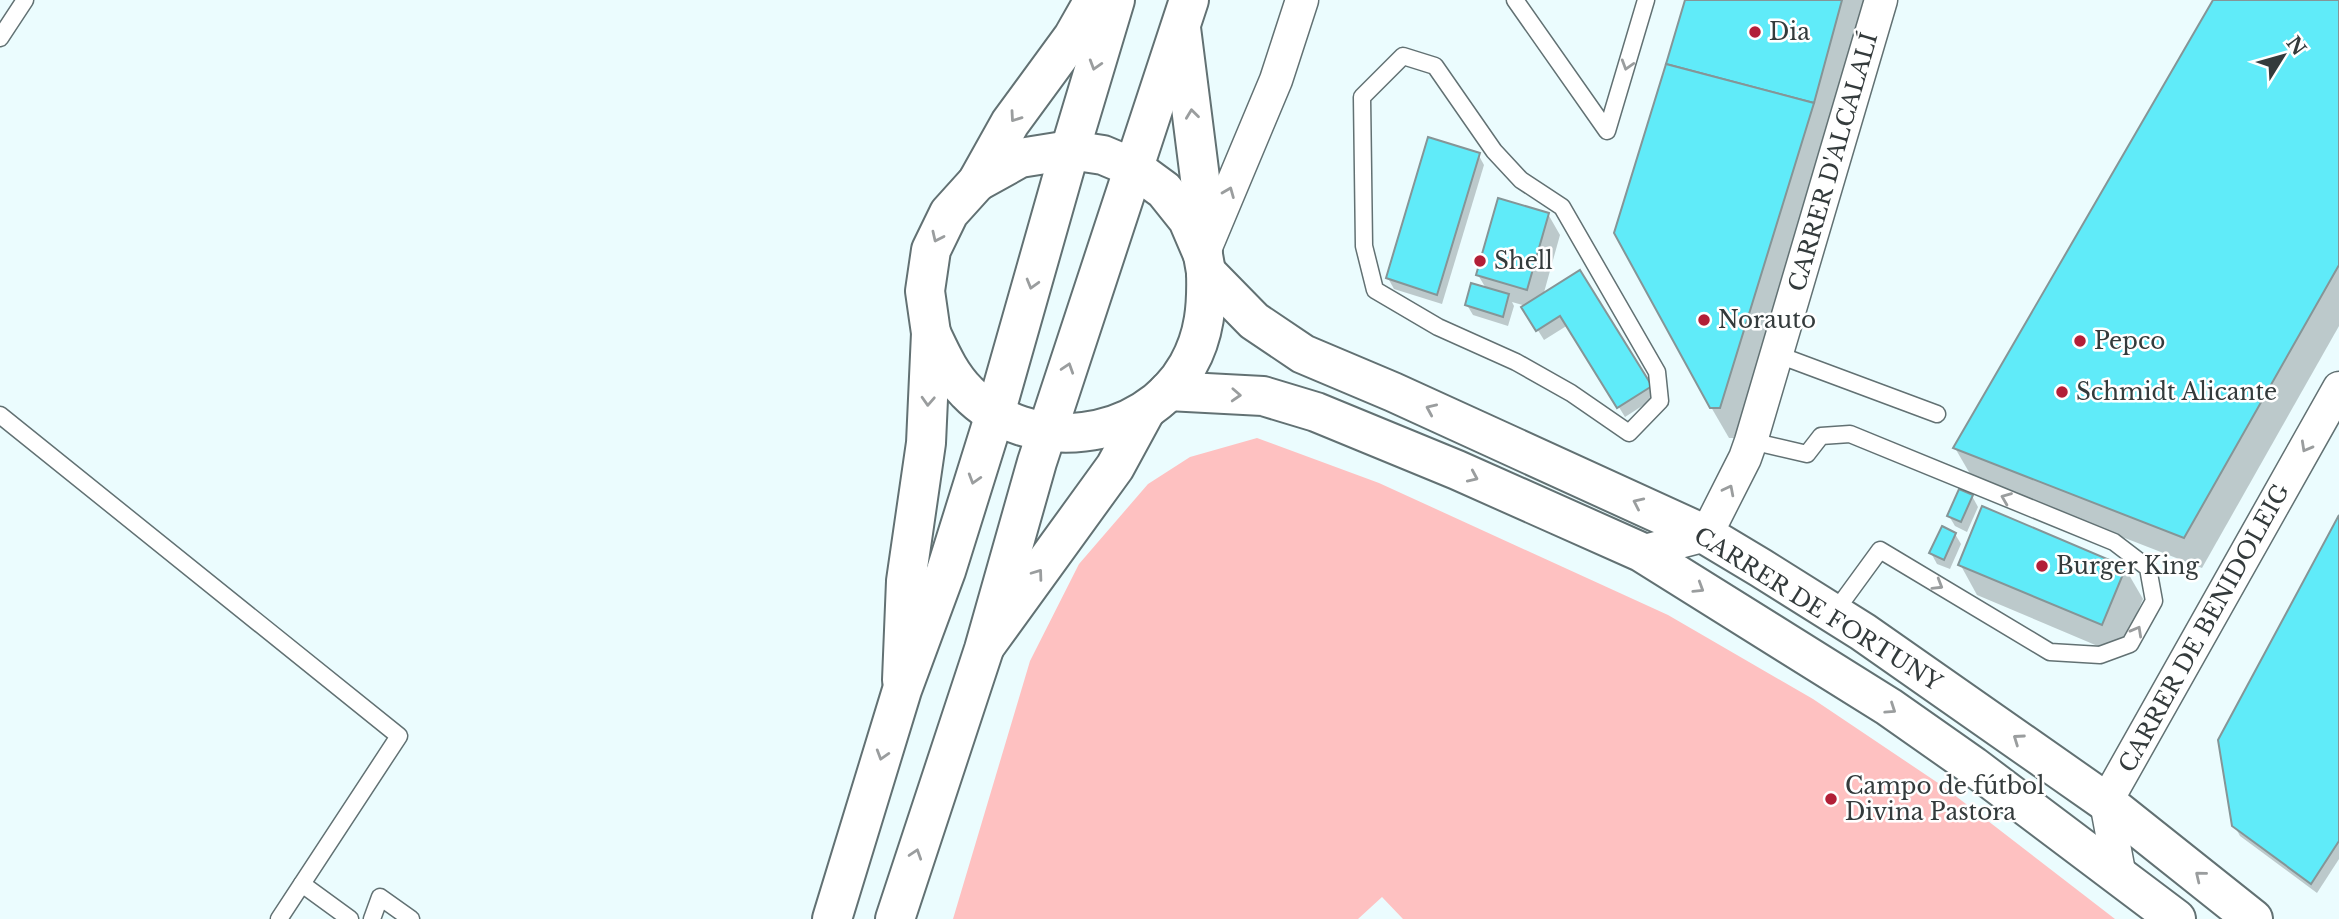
<svg xmlns="http://www.w3.org/2000/svg" width="2339" height="919" font-family="'Libre Baskerville',serif">
<style>
.green{fill:#fec1c1}
.shadow{fill:#0003}
.building{fill:#60ebf9;stroke:#859597;stroke-width:2}
.lines{fill:none;stroke-linecap:round;stroke-linejoin:round}
.service-casing{stroke:#627173;stroke-width:19}
.minor-casing{stroke:#627173;stroke-width:35}
.tertiary-casing{stroke:#627173;stroke-width:42}
.primary-casing{stroke:#627173;stroke-width:42}
.service{stroke:#fff;stroke-width:16}
.minor{stroke:#fff;stroke-width:32}
.tertiary{stroke:#fff;stroke-width:38}
.primary{stroke:#fff;stroke-width:38}
.oneway{stroke:#9a9d9e}
.poi-dot{fill:#b21f37;stroke:#fff;stroke-width:2.5}
.labels{text-anchor:middle;dominant-baseline:central;stroke-width:5;stroke-linejoin:round;paint-order:stroke}
.poi-label{font-size:23px;fill:#343b3c;stroke:#fff;text-anchor:start}
.street-label{font-size:23px;fill:#343b3c;stroke:#fff}
</style>
<rect width="100%" height="100%" fill="#ebfcfe"/>
<polygon class="green" points="1257,438 1379,483 1668,615 1813,699 1944,787 2115,919 1403,919 1382,897 1358,919 953,919 1030,661 1079,564 1148,484 1190,457"/>
<g class="shadow">
<polygon points="1686,0 1867,0 1737,438 1729,438 1711,407"/>
<polygon points="2215,0 2339,0 2339,326 2202,568 1973,479 1955,448"/>
<polygon points="1478,154 1484,165 1442,304 1394,289 1388,278"/>
<polygon points="1548,214 1560,235 1543,296 1580,273 1656,397 1625,417 1568,325 1544,340 1524,308 1526,306 1512,302 1514,306 1508,326 1473,315 1467,305 1487,290 1478,275"/>
<polygon points="1972,496 1978,507 1967,532 1955,526 1949,516"/>
<polygon points="2339,518 2339,859 2317,893 2240,836 2234,825"/>
<polygon points="1955,534 1961,544 1950,569 1937,564 1931,553"/>
<polygon points="1960,564 2125,568 2143,599 2119,655 1977,595"/>
</g>
<g class="building">
<polygon points="1685,0 1842,0 1814,103 1666,64"/>
<polygon points="2213,0 2339,0 2339,265 2184,538 1953,448"/>
<polygon points="1666,64 1814,103 1720,408 1710,408 1614,233"/>
<polygon points="1428,137 1480,153 1437,295 1386,278"/>
<polygon points="1498,198 1549,213 1527,290 1476,275"/>
<polygon points="1580,270 1652,386 1617,408 1560,316 1536,331 1521,307"/>
<polygon points="1471,283 1509,294 1503,317 1465,305"/>
<polygon points="1959,489 1973,495 1961,522 1947,516"/>
<polygon points="1982,506 2126,567 2102,625 1958,565"/>
<polygon points="2339,515 2339,841 2311,884 2232,826 2218,740"/>
<polygon points="1942,526 1956,533 1944,560 1929,553"/>
</g>
<g class="lines">
<defs>
<g id="service">
<polyline points="1515,0 1607,131 1646,0"/>
<polyline points="0,38 25,0"/>
<polygon points="1403,56 1435,66 1494,151 1521,180 1562,207 1657,372 1660,401 1629,433 1571,393 1516,362 1438,327 1375,290 1364,246 1362,97"/>
<polyline points="1776,354 1937,414"/>
<polyline points="0,415 399,736 279,919"/>
<polyline points="1751,441 1807,454 1821,436 1850,434 2114,542 2148,568 2154,601 2130,644 2100,655 2050,652 1880,550 1834,613"/>
<polyline points="302,884 350,919"/>
<polyline points="372,919 380,897 411,919"/>
</g>
<g id="minor">
<polyline points="1206,247 1276,80 1302,0"/>
<polyline points="1641,552 1706,535 1745,458 1751,441 1881,0"/>
<polyline points="2120,877 2106,802 2339,388"/>
</g>
<g id="tertiary">
<polyline points="1181,28 1202,194 1203,246"/>
<polyline points="977,182 1020,158 1070,150 1103,155 1134,168 1164,190 1188,220 1203,255"/>
<polyline points="1206,272 1254,321 1303,354 1393,392 1706,535 1761,568 1863,632 2106,802 2253,919"/>
<path d="M931 333C941 354 950 375 967 392 1028 456 1144 443 1188 365 1205 335 1207 305 1206 272"/>
<polyline points="1168,391 1263,396 1316,412 1457,470 1641,552 1889,707 1973,766 2176,919"/>
<polyline points="986,645 1115,467 1146,410"/>
<polyline points="902,680 906,581 926,443 931,333 925,291 931,250 949,213 977,182 1010,123 1073,37 1094,0"/>
</g>
<g id="primary">
<polyline points="1203,255 1206,272"/>
<polyline points="832,919 902,690 946,571 995,414 1070,150 1115,0"/>
<polyline points="895,919 984,649 1037,462 1189,0"/>
</g>
</defs>
<use href="#service" class="service-casing"/>
<use href="#minor" class="minor-casing"/>
<use href="#tertiary" class="tertiary-casing"/>
<use href="#primary" class="primary-casing"/>
<use href="#service" class="service"/>
<use href="#minor" class="minor"/>
<use href="#tertiary" class="tertiary"/>
<use href="#primary" class="primary"/>
</g>
<defs><path id="oneway-chevron" d="M-2-3.5L2.5 0L-2 3.5" fill="none" stroke-width="1.6" stroke-linecap="round" stroke-linejoin="round" transform="scale(1.75)"/></defs>
<g class="oneway">
<use href="#oneway-chevron" transform="translate(1095 65) rotate(107)"/>
<use href="#oneway-chevron" transform="translate(1627 65) rotate(107)"/>
<use href="#oneway-chevron" transform="translate(1192 114) rotate(-97)"/>
<use href="#oneway-chevron" transform="translate(1015 117) rotate(125)"/>
<use href="#oneway-chevron" transform="translate(1229 192) rotate(-68)"/>
<use href="#oneway-chevron" transform="translate(937 237) rotate(115)"/>
<use href="#oneway-chevron" transform="translate(1032 284) rotate(106)"/>
<use href="#oneway-chevron" transform="translate(1068 368) rotate(-72)"/>
<use href="#oneway-chevron" transform="translate(1236 395) rotate(3)"/>
<use href="#oneway-chevron" transform="translate(928 401) rotate(93)"/>
<use href="#oneway-chevron" transform="translate(1431 409) rotate(-156)"/>
<use href="#oneway-chevron" transform="translate(2306 447) rotate(119)"/>
<use href="#oneway-chevron" transform="translate(1473 477) rotate(24)"/>
<use href="#oneway-chevron" transform="translate(974 479) rotate(107)"/>
<use href="#oneway-chevron" transform="translate(1729 490) rotate(-63)"/>
<use href="#oneway-chevron" transform="translate(2006 498) rotate(-158)"/>
<use href="#oneway-chevron" transform="translate(1638 503) rotate(-155)"/>
<use href="#oneway-chevron" transform="translate(1038 574) rotate(-54)"/>
<use href="#oneway-chevron" transform="translate(1938 585) rotate(31)"/>
<use href="#oneway-chevron" transform="translate(1699 588) rotate(32)"/>
<use href="#oneway-chevron" transform="translate(2137 631) rotate(-61)"/>
<use href="#oneway-chevron" transform="translate(1891 709) rotate(34)"/>
<use href="#oneway-chevron" transform="translate(2018 739) rotate(-145)"/>
<use href="#oneway-chevron" transform="translate(882 755) rotate(107)"/>
<use href="#oneway-chevron" transform="translate(916 854) rotate(-72)"/>
<use href="#oneway-chevron" transform="translate(2200 876) rotate(-141)"/>
</g>
<g class="poi-dot">
<circle cx="1755" cy="32" r="7"/>
<circle cx="1480" cy="261" r="7"/>
<circle cx="1704" cy="320" r="7"/>
<circle cx="2080" cy="341" r="7"/>
<circle cx="2062" cy="392" r="7"/>
<circle cx="2042" cy="566" r="7"/>
<circle cx="1831" cy="799" r="7"/>
</g>
<g class="labels">
<g class="poi-label">
<text x="1769" y="32">Dia</text>
<text x="1494" y="261">Shell</text>
<text x="1718" y="320">Norauto</text>
<text x="2094" y="341">Pepco</text>
<text x="2076" y="392">Schmidt Alicante</text>
<text x="2056" y="566">Burger King</text>
<text x="1845" y="786">Campo de fútbol<tspan x="1845" dy="26">Divina Pastora</tspan></text>
</g>
<g class="street-label">
<text transform="translate(1833 162) rotate(-74)">CARRER D'ALCALALÍ</text>
<text transform="translate(1818 609) rotate(32)">CARRER DE FORTUNY</text>
<text transform="translate(2204 628) rotate(-61)">CARRER DE BENIDOLEIG</text>
</g>
</g>
<g transform="translate(2283 56) rotate(53)" stroke="#ffffff" stroke-width="5" paint-order="stroke">
<path d="M0-5L12 26L0 18L-12 26Z" fill="#343b3c"/>
<text y="-10" font-size="19" font-weight="bold" text-anchor="middle" fill="#343b3c">N</text>
</g>
</svg>
